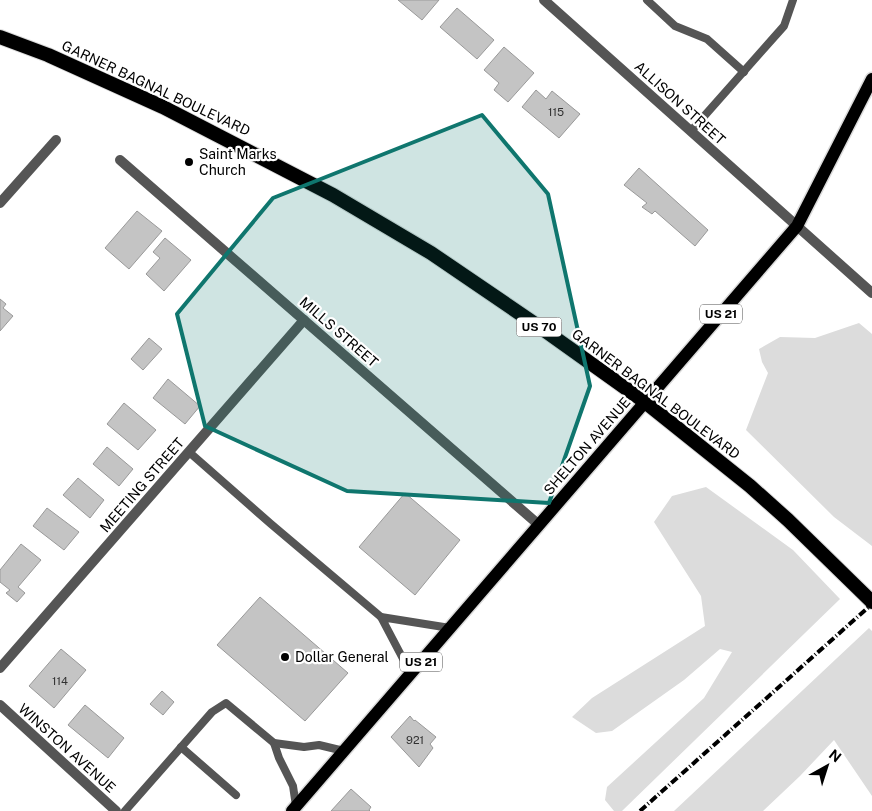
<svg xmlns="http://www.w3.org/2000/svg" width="872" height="811" font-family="'Public Sans',sans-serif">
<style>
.green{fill:#dcdcdc}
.building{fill:#c4c4c4;stroke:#999}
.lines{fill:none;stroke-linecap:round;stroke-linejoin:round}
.primary-casing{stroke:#dbdbdb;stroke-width:15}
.trunk-casing{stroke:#dbdbdb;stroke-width:16}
.service{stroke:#555;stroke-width:8}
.minor{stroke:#555;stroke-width:10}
.primary{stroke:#000;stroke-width:12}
.trunk{stroke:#000;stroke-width:14}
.rail{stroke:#000;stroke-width:4;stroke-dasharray:8 2.5 1 2.5;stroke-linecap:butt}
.marked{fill:#0f766e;fill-opacity:0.2;stroke:#0f766e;stroke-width:4;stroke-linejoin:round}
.poi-dot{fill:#000;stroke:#fff;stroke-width:2}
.labels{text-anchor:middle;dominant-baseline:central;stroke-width:4.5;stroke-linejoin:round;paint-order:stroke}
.number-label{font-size:11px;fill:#313131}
.shield{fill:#fff;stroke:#4c4c4c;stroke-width:1}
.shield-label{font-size:12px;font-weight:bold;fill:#000}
.street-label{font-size:14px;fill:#000;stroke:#fff}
.poi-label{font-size:14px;fill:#000;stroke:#fff;text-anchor:start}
</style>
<rect width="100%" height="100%" fill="#fff"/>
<g class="green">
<polygon points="859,323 872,334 872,546 834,517 746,430 768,373 762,362 759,349 780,337 815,338"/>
<polygon points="706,487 793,550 840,599 622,811 614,811 605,800 607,787 704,698 732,652 720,649 684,680 612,731 596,733 572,717 592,698 705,626 701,596 654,522 672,496"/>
<polygon points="869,628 872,631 872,796 834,740 800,776 763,811 674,811"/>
</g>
<g class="building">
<polygon points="398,0 439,0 422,20"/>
<polygon points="457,8 494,40 477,59 440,27"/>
<polygon points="504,47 534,73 508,102 494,90 499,83 484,70"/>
<polygon points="536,90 546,99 552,91 580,114 559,138 522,107"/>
<polygon points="639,168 708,230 695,246 655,211 652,214 642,207 647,203 624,185"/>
<polygon points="137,211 162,231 129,269 105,248"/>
<polygon points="165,238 191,260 164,291 146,274 160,258 153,252"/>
<polygon points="0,299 6,304 3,308 13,316 0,331"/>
<polygon points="149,338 162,349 143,370 131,359"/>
<polygon points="168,379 200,406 185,424 153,398"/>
<polygon points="124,403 156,430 138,450 107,424"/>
<polygon points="107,447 133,469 119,486 93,464"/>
<polygon points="78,478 104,500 90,518 63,495"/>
<polygon points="405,493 460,540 415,595 359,547"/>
<polygon points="47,508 79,532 64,550 33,526"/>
<polygon points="21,544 41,560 18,587 25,593 17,602 6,593 10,590 0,582 0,570"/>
<polygon points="260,597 348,673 305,721 217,645"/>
<polygon points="61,649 86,670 54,708 29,686"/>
<polygon points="162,691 174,702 163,715 150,704"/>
<polygon points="85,705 124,738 108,758 68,725"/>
<polygon points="410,716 414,721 415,720 436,737 430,744 433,748 419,767 391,737"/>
<polygon points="351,789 371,807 369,810 370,811 331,811"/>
</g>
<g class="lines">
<defs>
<polyline id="primary" points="292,811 797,226 872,79"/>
<polyline id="trunk" points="0,37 48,55 163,107 333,195 431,253 544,330 645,402 750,486 788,520 872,602"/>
</defs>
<use href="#primary" class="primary-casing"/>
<use href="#trunk" class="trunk-casing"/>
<g class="service">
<polyline points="647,0 675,26 707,39 744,72"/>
<polyline points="691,131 784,26 793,0"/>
<polyline points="189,452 271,524 381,617"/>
<polyline points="411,674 381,617 450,628"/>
<polyline points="274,743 279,758 293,786 296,806"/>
<polyline points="181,747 236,795"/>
<polyline points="125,811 212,712 226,703 274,743 304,747 319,745 344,751"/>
</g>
<g class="minor">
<polyline points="544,0 872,293"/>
<polyline points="120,160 539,525"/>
<polyline points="0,203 56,140"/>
<polyline points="0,668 304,320"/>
<polyline points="0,705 116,811"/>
</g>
<use href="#primary" class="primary"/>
<use href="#trunk" class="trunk"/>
<polyline class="rail" points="640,811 872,604"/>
</g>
<path class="marked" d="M482 115 548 194 590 386 549 503 347 491 205 426 177 314 273 198Z"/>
<g class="poi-dot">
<circle cx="189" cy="162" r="5"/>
<circle cx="285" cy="657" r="5"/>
</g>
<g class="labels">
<g class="number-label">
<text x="556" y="112">115</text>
<text x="60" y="681">114</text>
<text x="415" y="740">921</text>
</g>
<g class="shield">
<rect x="700" y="304.5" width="42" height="19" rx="4"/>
<rect x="516.5" y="317.5" width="45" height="19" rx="4"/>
<rect x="400" y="652.5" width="42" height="19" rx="4"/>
</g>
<g class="shield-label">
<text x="721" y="314">US 21</text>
<text x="539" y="327">US 70</text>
<text x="421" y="662">US 21</text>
</g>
<g class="street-label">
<text transform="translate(156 88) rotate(25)">GARNER BAGNAL BOULEVARD</text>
<text transform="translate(680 103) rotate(42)">ALLISON STREET</text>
<text transform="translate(339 332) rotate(41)">MILLS STREET</text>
<text transform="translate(656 394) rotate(37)">GARNER BAGNAL BOULEVARD</text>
<text transform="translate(587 446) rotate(-49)">SHELTON AVENUE</text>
<text transform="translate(142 485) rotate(-49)">MEETING STREET</text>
<text transform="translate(67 748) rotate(42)">WINSTON AVENUE</text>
</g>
<g class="poi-label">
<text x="199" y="154">Saint Marks<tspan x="199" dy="16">Church</tspan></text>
<text x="295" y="657">Dollar General</text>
</g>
</g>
<g transform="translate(827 766) rotate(39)" stroke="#ffffff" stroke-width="4" paint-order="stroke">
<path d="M0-4L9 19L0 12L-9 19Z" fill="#000000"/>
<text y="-8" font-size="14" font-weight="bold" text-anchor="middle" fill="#000000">N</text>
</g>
</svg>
